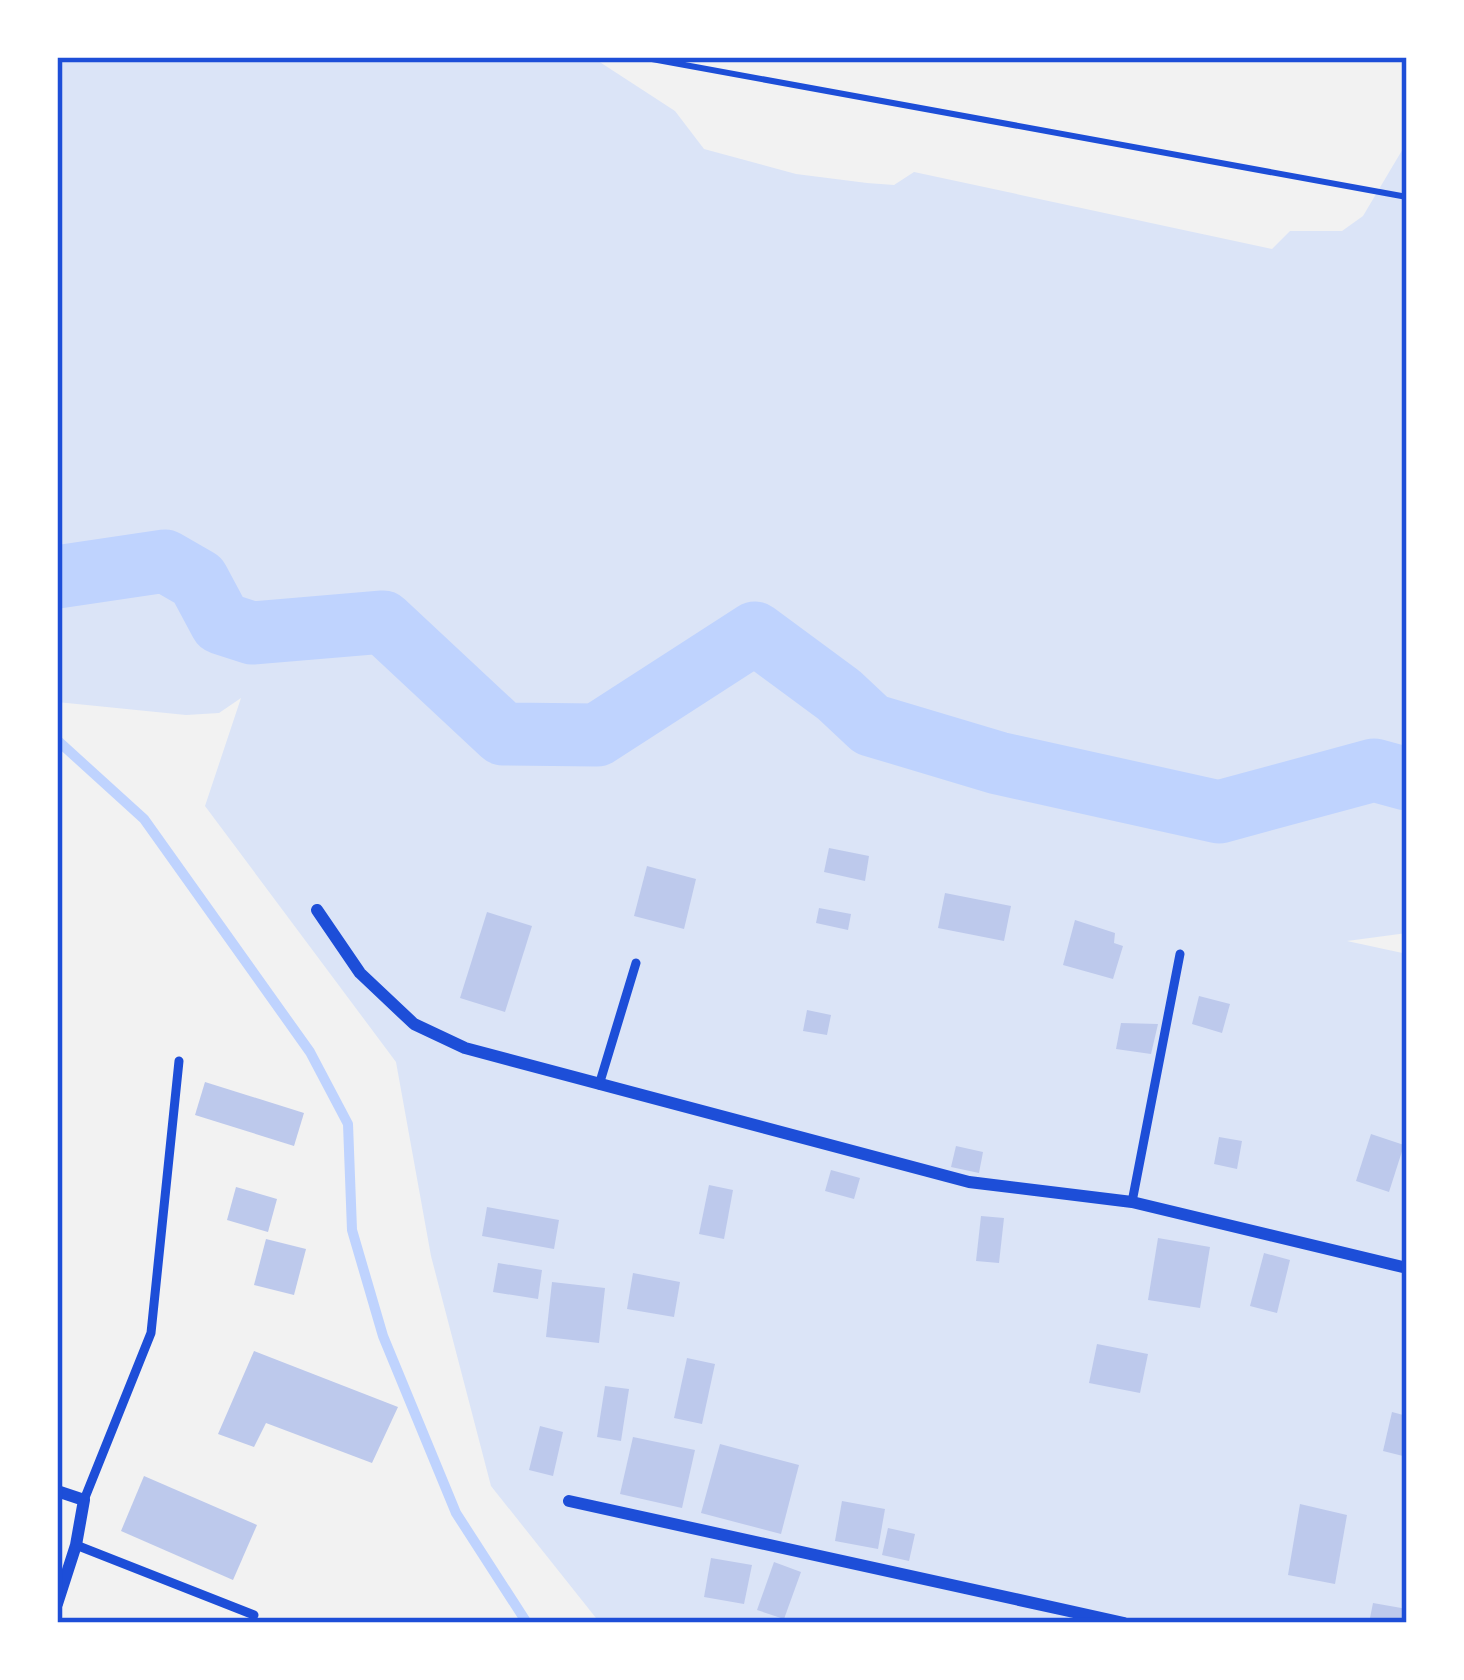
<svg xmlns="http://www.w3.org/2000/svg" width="1464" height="1680" font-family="Commissioner,sans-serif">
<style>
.green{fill:#dbe4f7}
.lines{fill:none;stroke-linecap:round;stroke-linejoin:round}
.stream{stroke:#bfd3fe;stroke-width:10}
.river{stroke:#bfd3fe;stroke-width:63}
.building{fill:#bdc9ec}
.path{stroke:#1d4ed8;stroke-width:6}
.service{stroke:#1d4ed8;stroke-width:9}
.minor{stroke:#1d4ed8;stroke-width:12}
.neatline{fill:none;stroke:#1d4ed8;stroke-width:4.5}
</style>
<rect width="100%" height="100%" fill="#f2f2f2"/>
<polygon class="green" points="57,57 592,57 675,111 704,149 796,174 867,183 894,185 914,172 1272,249 1290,231 1342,231 1363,216 1407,142 1407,933 1347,941 1407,954 1407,1623 600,1623 491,1486 431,1256 396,1062 205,806 241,698 219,713 186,715 57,702"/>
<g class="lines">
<polyline class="stream" points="57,740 144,819 310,1052 348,1124 352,1230 383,1336 456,1513 527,1623"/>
<polyline class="river" points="57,577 165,561 198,580 221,623 252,633 383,622 503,734 597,735 755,633 839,695 871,725 998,763 1219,812 1374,770 1407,779"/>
</g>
<g class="building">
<polygon points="829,848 869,856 865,881 824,872"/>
<polygon points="647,866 696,879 684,929 634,916"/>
<polygon points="945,893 1011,906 1004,941 938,928"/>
<polygon points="819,908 851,914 848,930 816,923"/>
<polygon points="487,912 532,926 505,1012 460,998"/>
<polygon points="1075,920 1115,933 1114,943 1123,946 1113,979 1063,965"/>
<polygon points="1199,996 1230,1004 1222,1033 1192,1024"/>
<polygon points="807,1010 831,1015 827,1035 803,1031"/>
<polygon points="1121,1023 1158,1024 1151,1054 1116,1049"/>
<polygon points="205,1082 304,1113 294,1146 195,1115"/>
<polygon points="1371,1134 1404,1145 1389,1192 1356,1181"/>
<polygon points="1219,1137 1242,1141 1237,1169 1214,1164"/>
<polygon points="956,1146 983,1152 979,1173 951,1167"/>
<polygon points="831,1170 860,1178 854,1199 825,1191"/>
<polygon points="709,1185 733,1190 724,1239 699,1234"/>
<polygon points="236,1187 277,1199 268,1232 227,1220"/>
<polygon points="487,1207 559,1220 554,1249 482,1236"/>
<polygon points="981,1216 1004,1218 999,1263 976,1261"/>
<polygon points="1158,1238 1210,1247 1200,1308 1148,1300"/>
<polygon points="266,1239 306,1249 294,1295 254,1285"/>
<polygon points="1264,1253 1290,1260 1277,1313 1250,1306"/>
<polygon points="498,1263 542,1270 538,1299 493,1292"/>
<polygon points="633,1273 680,1282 674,1317 627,1309"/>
<polygon points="552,1282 605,1288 599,1343 546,1337"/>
<polygon points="1097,1344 1148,1354 1140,1393 1089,1383"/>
<polygon points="254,1351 398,1407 372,1463 266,1423 254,1447 218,1434"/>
<polygon points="687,1358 715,1364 702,1424 674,1418"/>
<polygon points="605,1386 629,1389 621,1441 597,1437"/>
<polygon points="1392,1412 1407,1416 1407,1457 1383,1451"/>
<polygon points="540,1426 563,1432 553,1476 529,1470"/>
<polygon points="633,1437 695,1450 682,1508 620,1494"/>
<polygon points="720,1444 799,1465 781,1534 701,1513"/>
<polygon points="144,1476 257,1525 233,1580 121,1531"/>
<polygon points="842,1501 885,1509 878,1549 835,1541"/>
<polygon points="1300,1504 1347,1515 1335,1584 1288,1575"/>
<polygon points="888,1528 915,1534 909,1561 882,1555"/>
<polygon points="711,1558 752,1565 744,1604 704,1597"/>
<polygon points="774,1562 801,1572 784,1619 757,1610"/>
<polygon points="1373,1603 1407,1609 1407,1623 1369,1623"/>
</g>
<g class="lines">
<polyline class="path" points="641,57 1407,197"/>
<g class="service">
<polyline points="599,1085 636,963"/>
<polyline points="1132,1202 1180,954"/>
<polyline points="84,1500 151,1333 179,1061"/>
<polyline points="76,1545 254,1615"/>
</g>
<g class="minor">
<polyline points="317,910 360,973 414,1024 465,1048 969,1182 1132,1202 1407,1268"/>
<polyline points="57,1491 84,1500 76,1545 57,1604"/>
<polyline points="569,1501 1124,1623"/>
</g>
</g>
<rect width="1464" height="1680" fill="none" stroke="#ffffff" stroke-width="120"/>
<rect x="60" y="60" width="1344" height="1560" class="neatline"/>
</svg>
